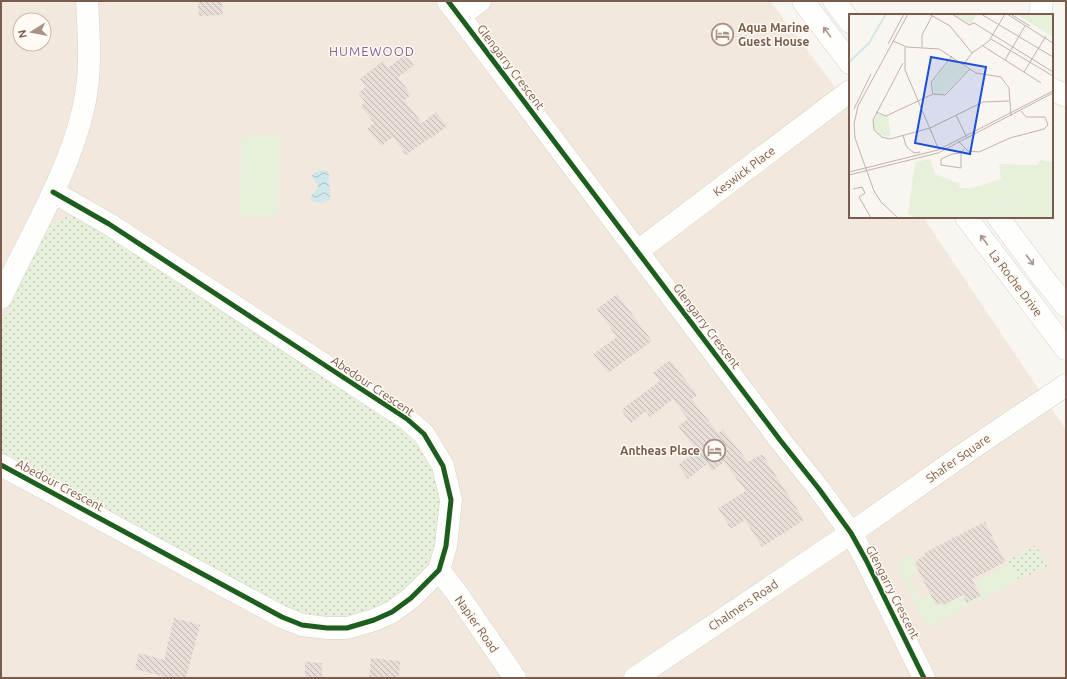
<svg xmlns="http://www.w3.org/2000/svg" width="1067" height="679" font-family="Ubuntu,sans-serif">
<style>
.residential{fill:#f2e8de;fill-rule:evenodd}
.grass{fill:#e7f0db}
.park{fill:url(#park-dots)}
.water{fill:url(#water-waves)}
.building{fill:url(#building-back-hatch)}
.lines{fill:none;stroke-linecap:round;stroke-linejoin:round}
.minor-casing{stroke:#d7d1cb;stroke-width:23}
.minor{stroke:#fefefd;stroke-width:22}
.cycleway-casing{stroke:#fffaf3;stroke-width:8}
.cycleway{stroke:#1b5e20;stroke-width:5}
.oneway{stroke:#a8958b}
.labels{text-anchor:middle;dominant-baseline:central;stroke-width:3;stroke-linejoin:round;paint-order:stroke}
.poi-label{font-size:12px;font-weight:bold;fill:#7a5c4d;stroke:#fffaf3;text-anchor:start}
.street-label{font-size:12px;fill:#7a5c4d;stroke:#fffaf3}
.neighbourhood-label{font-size:13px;letter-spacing:1px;fill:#846695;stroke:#fffaf3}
.inset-river{fill:none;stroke:#d0e8ea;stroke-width:2}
.inset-road{fill:none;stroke:#c2b3aa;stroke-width:1}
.view{fill:#1d4ed8;fill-opacity:0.15;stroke:#1d4ed8;stroke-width:2}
.inset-edge{fill:none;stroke:#7a5c4d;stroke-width:2}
</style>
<defs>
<pattern id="park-dots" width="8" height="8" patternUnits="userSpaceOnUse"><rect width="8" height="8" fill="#e7f0db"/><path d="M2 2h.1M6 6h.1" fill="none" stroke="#c0c6b4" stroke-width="1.8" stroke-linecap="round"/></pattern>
<pattern id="water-waves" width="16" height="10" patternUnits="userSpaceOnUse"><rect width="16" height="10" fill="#d0e8ea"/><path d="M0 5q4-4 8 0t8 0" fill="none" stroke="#aebfc0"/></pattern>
<pattern id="building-back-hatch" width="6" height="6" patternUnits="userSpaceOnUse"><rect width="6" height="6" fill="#e6ded7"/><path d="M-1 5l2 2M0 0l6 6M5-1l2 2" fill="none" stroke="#bfb7b1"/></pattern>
</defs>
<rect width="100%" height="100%" fill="#f9f5f0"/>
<path class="residential" d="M1 1H770L821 68 850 109V217H923L1066 430V678H1ZM20 20H44V44H20Z"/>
<g class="grass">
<polygon points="242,135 281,136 278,217 239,216"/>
<path d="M909 554 919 572 909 577 920 599 930 594 936 605 941 603 943 605 963 595 967 603 980 597 979 593 982 591 977 581 1010 563 1019 580 941 620 938 626C931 626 927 624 922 619L898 567 899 562Z"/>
</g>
<g class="park">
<path d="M70 217H75L81 219 243 326 405 429C408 431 411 434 414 437 420 443 423 453 428 460 452 504 439 569 397 598 391 602 382 605 375 608 368 611 360 616 353 617 334 620 316 618 298 613 292 611 285 607 279 604L1 452V325L46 231C53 223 58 218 70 217Z"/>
<polygon points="1036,545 1047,566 1019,580 1008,560"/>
</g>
<path class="water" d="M319 170C332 169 328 175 329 183 329 187 330 185 330 189 330 193 330 196 330 199 325 204 315 204 310 199 311 194 316 192 318 187L316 182 311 177 314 173Z"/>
<g class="building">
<polygon points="198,1 222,1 223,15 199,16"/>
<polygon points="406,54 414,65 398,77 411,95 404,100 422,123 436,112 447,126 432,138 431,137 406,155 393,137 381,146 367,129 374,123 361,106 365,102 358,93 366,87 360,79 383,61 388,68"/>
<polygon points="617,294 652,341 608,373 593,354 617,337 597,309"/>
<polygon points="670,360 697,395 692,399 718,433 723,429 748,462 762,454 804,520 762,547 745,520 731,529 718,508 746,491 724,462 712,471 707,464 688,479 678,465 697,451 678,426 688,419 673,399 650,417 646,411 631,423 621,410 660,381 653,373"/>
<polygon points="985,522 1005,562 972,579 980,596 967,603 963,595 943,605 941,603 936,605 915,564 917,562 916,560 925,556 924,553"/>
<polygon points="174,618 200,625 186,678 162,678 162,676 135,669 139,653 164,660"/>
<polygon points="371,658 400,661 399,678 369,678"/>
<polygon points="305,662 322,663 322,678 305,678"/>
</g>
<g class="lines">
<defs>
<g id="minor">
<polyline points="448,1 780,440 819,489 851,533 866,560 924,678"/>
<polyline points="803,1 850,63"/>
<polyline points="834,1 850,22"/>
<polyline points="1040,15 1042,1"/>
<polyline points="460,16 480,1"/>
<polyline points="1052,89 1066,96"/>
<polyline points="966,217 1066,349"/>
<polyline points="998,217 1044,279 1066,306"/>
<polyline points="638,251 850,91"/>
<path d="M1 298C29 237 68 175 83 110 92 73 89 38 87 1"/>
<polyline points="1,465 282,617 302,625 327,628 347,628 374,620 392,612 411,598 439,570 446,546 451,500 443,466 424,434 407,419 109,224 53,192"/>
<polyline points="439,570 456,592 515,678"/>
<polyline points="635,678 851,533 971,449 1066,385"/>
</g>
</defs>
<use href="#minor" class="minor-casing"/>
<use href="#minor" class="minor"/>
<defs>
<g id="cycleway">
<polyline points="448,1 780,440 819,489 851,533 866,560 924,678"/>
<polyline points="1,465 282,617 302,625 327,628 347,628 374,620 392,612 411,598 439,570 446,546 451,500 443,466 424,434 407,419 109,224 53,192"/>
</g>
</defs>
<use href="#cycleway" class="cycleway-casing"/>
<use href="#cycleway" class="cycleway"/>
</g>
<defs><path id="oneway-shaft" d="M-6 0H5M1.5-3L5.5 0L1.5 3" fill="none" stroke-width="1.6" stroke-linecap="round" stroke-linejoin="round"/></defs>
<g class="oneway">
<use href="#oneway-shaft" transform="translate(827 32) rotate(-127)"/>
<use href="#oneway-shaft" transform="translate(984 240) rotate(-127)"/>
<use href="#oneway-shaft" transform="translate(1030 260) rotate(53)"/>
</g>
<defs>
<symbol id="hotel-ring" viewBox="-11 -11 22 22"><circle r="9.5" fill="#fffaf3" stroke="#a69286" stroke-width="1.5"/><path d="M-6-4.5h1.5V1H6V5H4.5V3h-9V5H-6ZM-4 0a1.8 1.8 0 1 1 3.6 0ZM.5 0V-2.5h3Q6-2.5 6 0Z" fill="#a69286"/></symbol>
</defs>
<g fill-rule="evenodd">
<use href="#hotel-ring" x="710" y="22" width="25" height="25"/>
<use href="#hotel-ring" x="702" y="438" width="25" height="25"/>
</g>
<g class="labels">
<g class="poi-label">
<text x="738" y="27">Aqua Marine<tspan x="738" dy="14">Guest House</tspan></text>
<text x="700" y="450" text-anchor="end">Antheas Place</text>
</g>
<g class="street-label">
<text transform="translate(511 67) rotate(53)">Glengarry Crescent</text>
<text transform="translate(744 171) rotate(-37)">Keswick Place</text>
<text transform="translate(1016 283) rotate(53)">La Roche Drive</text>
<text transform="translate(707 326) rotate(53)">Glengarry Crescent</text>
<text transform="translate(373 386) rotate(34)">Abedour Crescent</text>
<text transform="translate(958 458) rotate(-35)">Shafer Square</text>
<text transform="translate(60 485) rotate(28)">Abedour Crescent</text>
<text transform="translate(893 592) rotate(63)">Glengarry Crescent</text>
<text transform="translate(743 605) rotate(-34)">Chalmers Road</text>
<text transform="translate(477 624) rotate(55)">Napier Road</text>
</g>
<g class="neighbourhood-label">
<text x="372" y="51">HUMEWOOD</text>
</g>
</g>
<g transform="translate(849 14)">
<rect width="204" height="204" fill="#f9f5f0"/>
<path d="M81 145 86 160 111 170 109 174H123L152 165 164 184 120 204H68L59 200 66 148Z" fill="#e7f0db"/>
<path d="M105 0H128V1L121 11ZM167 0H204V23L199 20ZM103 44 119 56 95 80H86L83 68ZM28 100 39 102 42 123 30 121 25 114 24 109ZM191 146 204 148V204H120L164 184 152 165 150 150 188 151Z" fill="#e7f0db"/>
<path class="inset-river" d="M0 48 20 29 37 0"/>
<path class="inset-road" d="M80 0 101 12 123 39M103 0 120 11 125 9 204 58M132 0 204 43M158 0 204 29M163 1 181 12M142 25 204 62M44 27 58 33 90 35 127 59 152 63 160 74 162 102M39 30 55 0M134 32 192 69M56 33V56L90 136M73 33V21L83 2M103 42 82 68 84 80 96 81 121 55M156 46 176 12M54 49 24 106 25 116 33 123 41 125 81 114 134 88 160 87M115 50 123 39 140 27 156 0M175 58 197 22M5 95 22 60M27 98 37 102 84 80M107 101 118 124M54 121 57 132 65 139 71 138M109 127 119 137 130 138 161 124 195 115 199 111 196 103H177L172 97M112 139 103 140 92 145V151L112 154V139L115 135M0 158 89 136 204 77M0 161 89 139 204 79M4 175 13 173 16 179 10 183 22 204M49 204 32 188 25 177 6 124 5 110 9 92 59 0"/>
<path class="view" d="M82 43 137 53 121 140 66 129Z"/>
<rect width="204" height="204" class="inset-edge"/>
</g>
<rect width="1067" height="679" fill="none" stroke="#7a5c4d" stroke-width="4"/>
<g transform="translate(32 32) rotate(259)"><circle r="19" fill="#fffaf3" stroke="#cabbb1"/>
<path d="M0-3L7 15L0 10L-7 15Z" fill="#a69286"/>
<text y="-6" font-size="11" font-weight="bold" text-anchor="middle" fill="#7a5c4d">N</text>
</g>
</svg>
